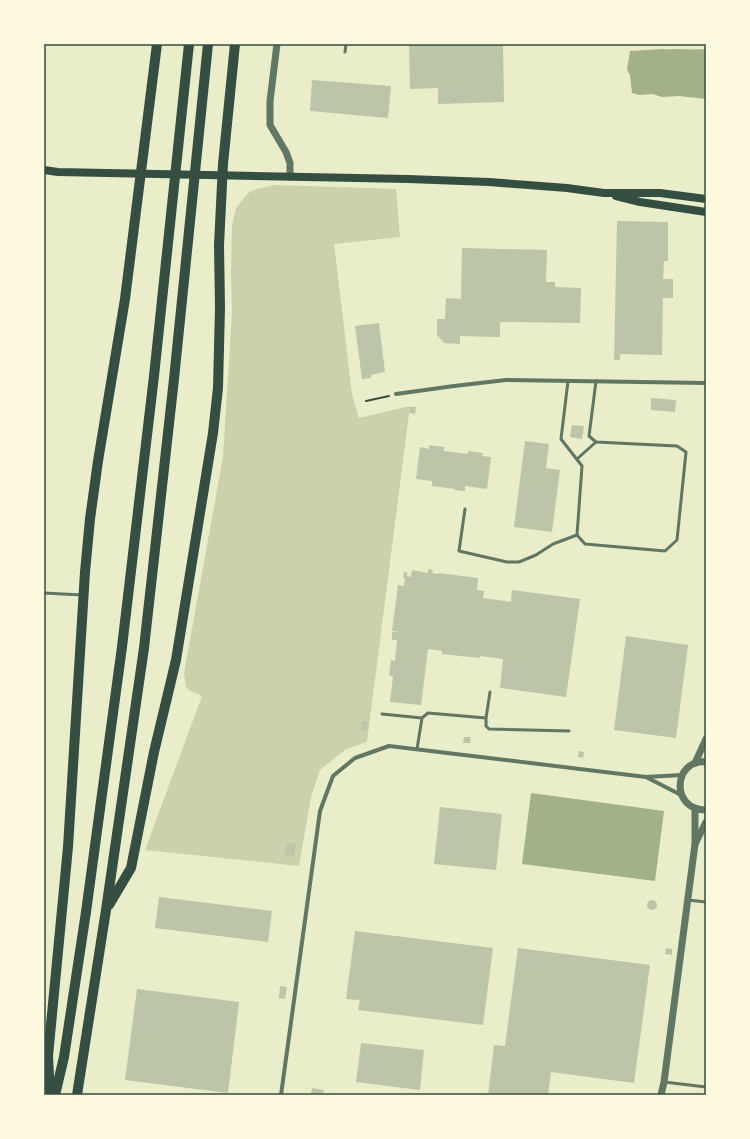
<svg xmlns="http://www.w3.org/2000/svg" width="750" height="1139" font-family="'IBM Plex Sans',sans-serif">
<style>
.green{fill:#cad2ad}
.water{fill:#a3b18a}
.building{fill:#bcc5a7}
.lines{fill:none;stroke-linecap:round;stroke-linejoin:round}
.path{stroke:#344e41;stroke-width:2}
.service{stroke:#617663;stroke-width:3}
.minor{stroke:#617663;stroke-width:4}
.tertiary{stroke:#617663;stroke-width:7}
.secondary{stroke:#344e41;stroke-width:8}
.motorway{stroke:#344e41;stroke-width:10}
.neatline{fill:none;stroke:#344e41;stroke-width:1.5}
</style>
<rect width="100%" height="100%" fill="#e9edc9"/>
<polygon class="green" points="274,185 396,189 400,237 334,244 352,394 359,418 410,406 367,742 346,749 320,770 311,797 299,866 145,850 202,696 190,691 186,687 184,673 223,457 232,313 231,275 232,226 236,208 248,193 257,189"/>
<g class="water">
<path d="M664 49C669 50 672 49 676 49 686 49 696 50 706 49V99L679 96 662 97 653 94 639 95 632 93 630 75 627 70 630 51Z"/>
<polygon points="531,793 664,811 655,881 522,864"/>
</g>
<g class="building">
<polygon points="409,44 503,44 504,102 438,104 438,88 410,89"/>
<polygon points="312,80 391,86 388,118 310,111"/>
<polygon points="617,221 668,222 668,261 664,261 663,279 673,279 673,298 663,298 662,355 620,354 620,360 614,360"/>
<polygon points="462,248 547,250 546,282 555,282 555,287 581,288 580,323 500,322 500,337 460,336 460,344 444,343 437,335 437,319 445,319 446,298 461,299"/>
<polygon points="379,323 385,372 375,374 371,375 371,378 362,379 355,326"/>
<polygon points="651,398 676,400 675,412 651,410"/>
<polygon points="410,407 416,407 415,414 409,413"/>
<polygon points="572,425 584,426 582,439 570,437"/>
<polygon points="525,441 549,444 546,468 560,470 552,532 514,527"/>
<polygon points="429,445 444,447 444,451 468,454 468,451 483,453 482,456 491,457 487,489 465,486 465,491 454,490 455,489 432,486 432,481 416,479 420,447 429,449"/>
<polygon points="428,569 433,570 432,573 438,574 438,573 478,578 477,590 484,591 483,598 511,602 512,590 580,599 566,697 500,688 503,659 480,656 480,658 442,654 442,651 428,649 421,705 390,702 393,676 389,676 391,660 395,661 397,640 392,640 392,632 399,632 392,631 398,585 404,586 405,578 403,578 404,572 407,572 407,576 411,577 412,570 428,573"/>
<polygon points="626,636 688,645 676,738 614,730"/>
<polygon points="362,721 368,722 367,730 361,730"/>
<polygon points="464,737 471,737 470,743 463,743"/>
<polygon points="579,751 584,752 583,758 578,757"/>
<polygon points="440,807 502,814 496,870 434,864"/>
<polygon points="287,842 290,843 289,855 285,855"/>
<polygon points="291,843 296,844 294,856 289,855"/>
<polygon points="159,897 272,911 268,942 155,928"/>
<circle cx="652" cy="905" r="5"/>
<polygon points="355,931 493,948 483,1025 358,1010 360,1000 346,999"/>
<polygon points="518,948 650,965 634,1083 551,1072 548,1095 488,1095 494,1045 505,1046"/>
<polygon points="666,948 672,949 672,955 665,954"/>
<polygon points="280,986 287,987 285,999 279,998"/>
<polygon points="137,989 239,1002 228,1093 125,1080"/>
<polygon points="361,1043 424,1050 420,1090 356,1082"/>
<polygon points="312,1088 324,1090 323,1093 333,1095 311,1095"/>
</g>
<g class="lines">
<polyline class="path" points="366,401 389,396"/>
<g class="service">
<polyline points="345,52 346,44"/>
<polyline points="568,381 561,439 582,466 577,535 585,544 665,551 677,540 686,452 677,446 596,442 589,436 596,381"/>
<polyline points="577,459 596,442"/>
<polyline points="465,509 459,551 507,562 519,562 536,555 553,544 577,535"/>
<polyline points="44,593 82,595"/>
<polyline points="382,714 422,718 417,749"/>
<polyline points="422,718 428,713 486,718 486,726 489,729 569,731"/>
<polyline points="486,718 490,692"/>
<polyline points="688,900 706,902"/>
<polyline points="664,1082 706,1087"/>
</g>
<g class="minor">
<polyline points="396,394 454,386 506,380 706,383"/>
<polyline points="646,777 681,795"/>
<polyline points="281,1095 320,811 333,776 355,758 389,746 646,777 682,775"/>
</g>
<g class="tertiary">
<polyline points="277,44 270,101 270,125 286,152 290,163 290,177"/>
<path d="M706 762C673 759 670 810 706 810"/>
<polyline points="695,763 706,739"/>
<polyline points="695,844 706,822"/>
<polyline points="661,1095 664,1082 695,844 695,808"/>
</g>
<g class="secondary">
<polyline points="44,170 58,172 408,179 489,182 567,188 604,193 660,193 706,199"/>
<polyline points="616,196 640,202 706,212"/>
</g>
<g class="motorway">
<polyline points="109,905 131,868 154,752 176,660 213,433 218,388 220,307 219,245 223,164 235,44"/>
<polyline points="50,1095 48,1056 68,847 85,572 90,519 98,461 125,299 157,44"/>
<polyline points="55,1095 64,1057 86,912 122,647 154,376 189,44"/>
<polyline points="77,1095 106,910 144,648 174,379 208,44"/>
</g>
</g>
<rect width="750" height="1139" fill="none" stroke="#fefae0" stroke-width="90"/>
<rect x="45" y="45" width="660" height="1049" class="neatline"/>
</svg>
